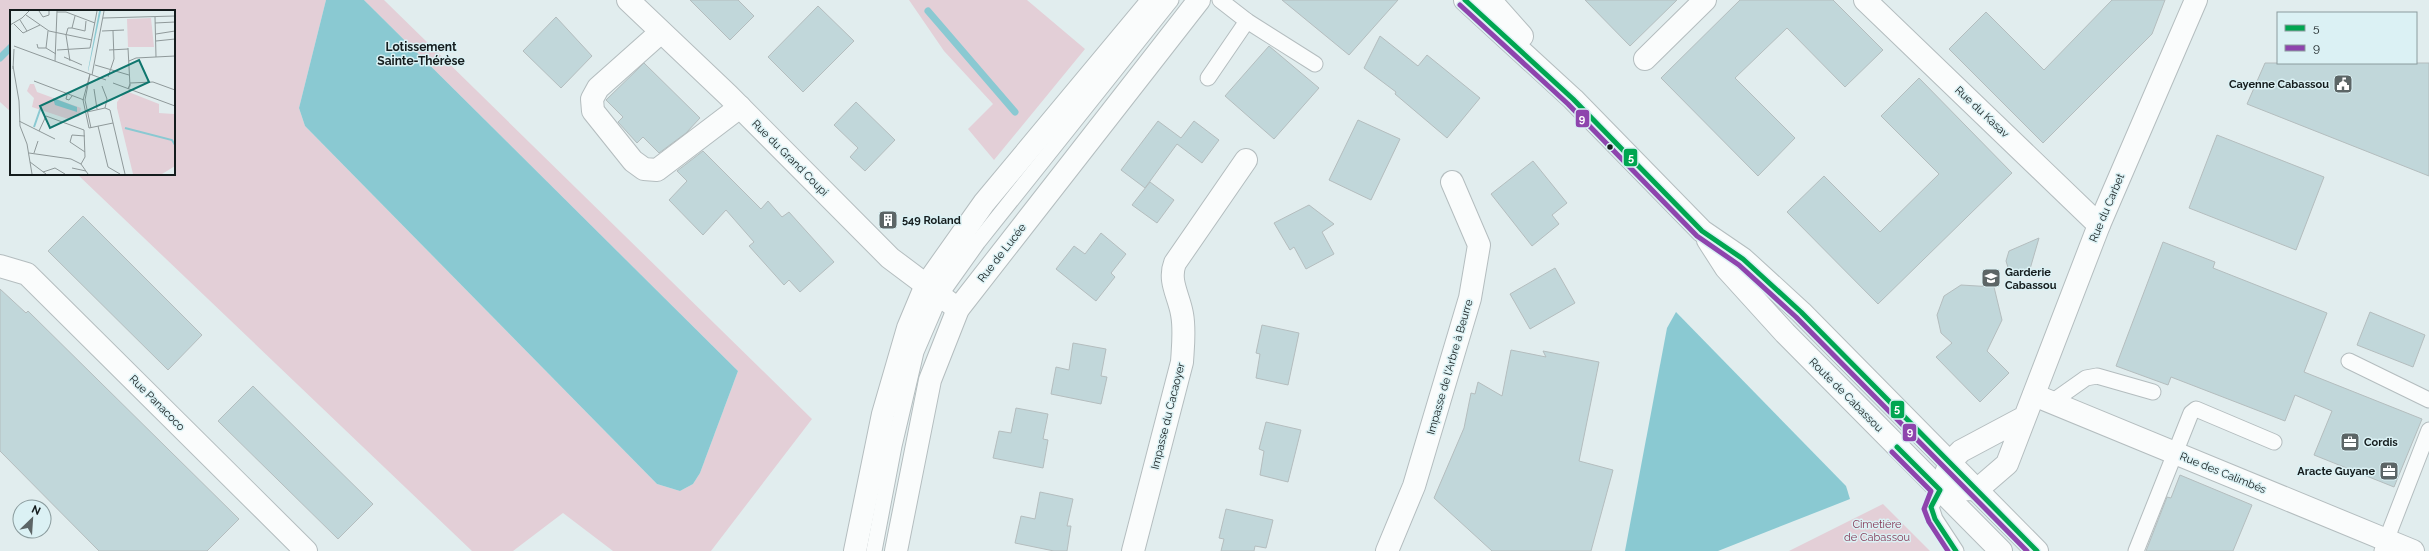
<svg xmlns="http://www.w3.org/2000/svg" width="2429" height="551" font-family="Raleway,sans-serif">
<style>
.green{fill:#e3cfd7}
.water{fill:#8ac9d2}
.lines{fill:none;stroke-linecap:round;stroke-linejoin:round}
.stream{stroke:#8ac9d2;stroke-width:7}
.building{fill:#c1d7da;stroke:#b4bdbe}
.lane-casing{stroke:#b4bdbf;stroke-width:17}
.street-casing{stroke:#b4bdbf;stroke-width:24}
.secondary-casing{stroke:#b4bdbf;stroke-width:24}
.lane{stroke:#fafcfc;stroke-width:15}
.street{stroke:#fafcfc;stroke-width:22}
.secondary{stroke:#fafcfc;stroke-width:22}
.bus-1-casing{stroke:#dbf1f4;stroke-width:8}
.bus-2-casing{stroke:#dbf1f4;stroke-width:8}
.bus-1{stroke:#00a651;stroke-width:5}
.bus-2{stroke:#8e44ad;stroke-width:5}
.bus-dot{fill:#141c1d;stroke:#dbf1f4;stroke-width:1.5}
.labels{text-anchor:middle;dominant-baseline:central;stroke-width:3;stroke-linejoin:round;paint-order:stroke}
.poi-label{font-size:11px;font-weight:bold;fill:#141c1d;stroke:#dbf1f4;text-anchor:start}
.street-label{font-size:11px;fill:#141c1d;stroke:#dbf1f4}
.park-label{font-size:11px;fill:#853655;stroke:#dbf1f4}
.neighbourhood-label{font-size:12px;font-weight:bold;fill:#141c1d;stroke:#dbf1f4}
.inset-river{fill:none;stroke:#8ac9d2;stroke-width:2}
.inset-road{fill:none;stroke:#8f999a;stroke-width:1}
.view{fill:#0f766e;fill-opacity:0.15;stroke:#0f766e;stroke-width:2}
.inset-edge{fill:none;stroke:#141c1d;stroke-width:2}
.line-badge{stroke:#dbf1f4;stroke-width:1.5}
.badge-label{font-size:11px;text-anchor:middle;font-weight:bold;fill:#fff}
</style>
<rect width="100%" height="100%" fill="#e1edee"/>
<g class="green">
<polygon points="0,0 326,0 299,108 305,126 657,484 680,491 693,484 700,473 738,371 364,0 384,0 812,419 711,551 613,551 563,513 513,551 472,551 77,174 174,174 174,11 11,11 11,112 0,102"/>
<polygon points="909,0 1027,0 1085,49 994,160 968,129 993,104 944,51"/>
<polygon points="1883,504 1930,551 1789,551"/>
</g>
<g class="water">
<polygon points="326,0 364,0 738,371 700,473 693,484 680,491 657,484 305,126 299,108"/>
<polygon points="1676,312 1846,486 1850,499 1718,551 1625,551 1667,328"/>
</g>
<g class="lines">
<g class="stream">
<polyline points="928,11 1015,112"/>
<polyline points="0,58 11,47"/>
</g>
</g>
<g class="building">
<polygon points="690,0 738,0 754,16 730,40"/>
<polygon points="1282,0 1398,0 1349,55"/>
<polygon points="1585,0 1677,0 1630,46"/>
<polygon points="1740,0 1833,0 1883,50 1845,87 1787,28 1735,78 1795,138 1758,176 1661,78"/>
<polygon points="2112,0 2165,0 2152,34 2043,143 1949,49 1986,12 2044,70"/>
<polygon points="818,6 854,41 803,92 768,57"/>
<polygon points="556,17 592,56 561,88 523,51"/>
<polygon points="1380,36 1418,66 1427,55 1480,98 1447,138 1395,94 1396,92 1364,68"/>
<polygon points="1269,46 1319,88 1274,139 1225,96"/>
<polygon points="644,63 700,118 686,133 659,153 643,137 637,143 618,122 623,117 606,100"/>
<polygon points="2265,63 2429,63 2429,176 2247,104"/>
<polygon points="1919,78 2012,173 1878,304 1787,212 1824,176 1880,232 1939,174 1881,116"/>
<polygon points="856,102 895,140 865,171 850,157 858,148 834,125"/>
<polygon points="1358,120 1400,139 1371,200 1329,180"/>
<polygon points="1158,121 1181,138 1194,121 1219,140 1202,163 1177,144 1145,188 1121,170"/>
<polygon points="2217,135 2324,177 2296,250 2189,208"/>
<polygon points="703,151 761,209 768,201 782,217 789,212 834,262 800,292 789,280 784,285 749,246 754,242 726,210 703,235 669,200 687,181 677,171"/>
<polygon points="1533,161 1567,203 1552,215 1559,224 1532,246 1491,194"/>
<polygon points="1150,182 1174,200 1157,223 1132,205"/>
<polygon points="1309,205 1334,224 1322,232 1334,254 1306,269 1294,247 1290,250 1274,223"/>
<polygon points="83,216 202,335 168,370 48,251"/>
<polygon points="1101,233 1126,254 1111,273 1115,277 1096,301 1056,269 1074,246 1085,254"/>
<polygon points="2039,238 2030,269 2020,275 2010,274 2006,261 2009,251"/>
<polygon points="2163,242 2215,262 2213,268 2327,313 2304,372 2422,419 2394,487 2314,455 2332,411 2295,395 2285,421 2171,377 2168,385 2116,366"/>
<polygon points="1555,268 1575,303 1530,329 1510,294"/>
<polygon points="1961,285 1994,287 2002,320 1987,351 2009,373 1980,402 1936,357 1952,343 1941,333 1937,315 1944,296"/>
<polygon points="0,289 26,313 28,311 239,519 207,551 99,551 0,451"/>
<polygon points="2370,312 2425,335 2413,367 2357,345"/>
<polygon points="1262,325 1299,333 1288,385 1256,378 1260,354 1256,353"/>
<polygon points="1073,343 1106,349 1101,376 1107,377 1101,404 1051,394 1056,367 1069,370"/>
<polygon points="1511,350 1546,357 1543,351 1599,362 1579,461 1613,470 1591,551 1492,551 1434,498 1464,428 1471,393 1475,394 1478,382 1502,396"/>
<polygon points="253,386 373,504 338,539 218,421"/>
<polygon points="1016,408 1048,414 1043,439 1048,440 1043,468 993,458 999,431 1011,433"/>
<polygon points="1266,422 1301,430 1288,482 1260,475 1264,451 1259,449"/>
<polygon points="2180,475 2252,505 2233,551 2146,551 2167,497 2171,498"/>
<polygon points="1040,492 1073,499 1067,526 1071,526 1067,551 1054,551 1015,543 1021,516 1035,519"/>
<polygon points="1226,509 1273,520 1266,548 1255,546 1254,551 1221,551 1224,539 1219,538"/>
</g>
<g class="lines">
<defs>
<g id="lane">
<polyline points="1220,0 1247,21 1315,64"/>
<polyline points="1208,78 1247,21"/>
<polyline points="2349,361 2429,400"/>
<polyline points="2052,402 2086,378 2097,376 2153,392"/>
<polyline points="1940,490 1931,507 1935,519 1956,551"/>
<polyline points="874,551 894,446 916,352 941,294 978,242 1171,0"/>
<polyline points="2136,551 2191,413 2196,409 2274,442"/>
<polyline points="2382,551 2429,430"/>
</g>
<g id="street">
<polyline points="628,0 728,95 890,258 958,309"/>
<polyline points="1865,0 2099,225"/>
<polyline points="661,32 598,88 592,99 593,111 633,161 644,169 657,170 740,107"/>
<polyline points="1645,59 1705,0"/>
<polyline points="0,266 27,274 306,551"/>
<polyline points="2034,395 2413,551"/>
<polyline points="2023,418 1961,451 1950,462 1940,490 1978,489 2007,464 2099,225 2196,0"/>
<polyline points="855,551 883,414 908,328 926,285 984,203 1153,0"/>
<polyline points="896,551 930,380 958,309 1199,0"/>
<path d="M1133 551 1182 362C1183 346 1185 330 1182 314 1179 296 1168 281 1175 263L1246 160"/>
<polyline points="1387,551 1414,486 1470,298 1479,245 1452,182"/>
</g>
<g id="secondary">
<polyline points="1465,0 1573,99 1702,231 1743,259 1801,312 2037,551"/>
<polyline points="1490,0 1522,36"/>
<polyline points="1708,240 1726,268 1785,333 2001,551"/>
</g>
</defs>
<use href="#lane" class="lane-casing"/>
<use href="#street" class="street-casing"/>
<use href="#secondary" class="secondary-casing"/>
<use href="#lane" class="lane"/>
<use href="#street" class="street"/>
<use href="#secondary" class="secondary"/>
<defs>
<g id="bus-1">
<polyline points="1465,0 1573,99 1702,231 1743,259 1801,312 2037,551"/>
<polyline points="1897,447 1940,490 1931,507 1935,519 1956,551"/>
</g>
<g id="bus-2">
<polyline points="1460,5 1568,104 1697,236 1739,265 1796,317 2027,551"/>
<polyline points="1892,452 1931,491 1924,509 1929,522 1948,551"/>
</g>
</defs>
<use href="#bus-1" class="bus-1-casing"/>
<use href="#bus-2" class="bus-2-casing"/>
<use href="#bus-1" class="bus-1"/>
<use href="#bus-2" class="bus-2"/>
</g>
<defs>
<symbol id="civic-square" viewBox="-11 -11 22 22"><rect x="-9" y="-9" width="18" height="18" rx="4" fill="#5c6566" stroke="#dbf1f4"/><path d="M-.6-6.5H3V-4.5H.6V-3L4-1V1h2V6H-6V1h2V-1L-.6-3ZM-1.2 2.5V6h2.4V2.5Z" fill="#fff"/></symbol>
<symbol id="building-square" viewBox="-11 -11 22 22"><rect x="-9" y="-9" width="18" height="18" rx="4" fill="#5c6566" stroke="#dbf1f4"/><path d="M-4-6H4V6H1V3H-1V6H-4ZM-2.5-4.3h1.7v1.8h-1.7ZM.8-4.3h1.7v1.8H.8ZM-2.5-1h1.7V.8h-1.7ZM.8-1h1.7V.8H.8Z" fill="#fff"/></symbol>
<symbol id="school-square" viewBox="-11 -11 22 22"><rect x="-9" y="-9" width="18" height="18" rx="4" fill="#5c6566" stroke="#dbf1f4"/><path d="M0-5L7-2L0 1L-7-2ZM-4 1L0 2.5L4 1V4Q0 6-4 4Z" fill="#fff"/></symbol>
<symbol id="office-square" viewBox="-11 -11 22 22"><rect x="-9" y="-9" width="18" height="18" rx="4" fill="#5c6566" stroke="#dbf1f4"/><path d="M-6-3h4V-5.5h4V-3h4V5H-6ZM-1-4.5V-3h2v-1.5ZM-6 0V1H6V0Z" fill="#fff"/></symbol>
</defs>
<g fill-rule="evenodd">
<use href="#civic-square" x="2332" y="73" width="22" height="22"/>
<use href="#building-square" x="877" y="209" width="22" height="22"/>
<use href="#school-square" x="1980" y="267" width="22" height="22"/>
<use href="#office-square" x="2339" y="431" width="22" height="22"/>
<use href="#office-square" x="2378" y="460" width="22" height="22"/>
</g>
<circle class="bus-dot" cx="1610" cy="147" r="3.5"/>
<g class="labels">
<g class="poi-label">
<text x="2329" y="84" text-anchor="end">Cayenne Cabassou</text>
<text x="902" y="220">549 Roland</text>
<text x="2005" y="272">Garderie<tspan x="2005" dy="13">Cabassou</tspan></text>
<text x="2364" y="442">Cordis</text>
<text x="2375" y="471" text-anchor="end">Aracte Guyane</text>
</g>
<g class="street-label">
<text transform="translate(1982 112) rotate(43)">Rue du Kasav</text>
<text transform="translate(790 158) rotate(45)">Rue du Grand Coupi</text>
<text transform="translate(2107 208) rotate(-67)">Rue du Carbet</text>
<text transform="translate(1002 253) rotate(-52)">Rue de Lucée</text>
<text transform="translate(1450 367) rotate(-74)">Impasse de l'Arbre à Beurre</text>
<text transform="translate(1846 395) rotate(45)">Route de Cabassou</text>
<text transform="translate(157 403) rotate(45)">Rue Panacoco</text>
<text transform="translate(1168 416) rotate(-76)">Impasse du Cacaoyer</text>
<text transform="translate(2223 473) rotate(22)">Rue des Calimbés</text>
</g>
<g class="park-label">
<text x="1877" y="524">Cimetière<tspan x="1877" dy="13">de Cabassou</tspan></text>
</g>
<g class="neighbourhood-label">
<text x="421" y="47">Lotissement<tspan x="421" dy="14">Sainte-Thérèse</tspan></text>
</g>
</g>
<g transform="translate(10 10)">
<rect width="165" height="165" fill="#e1edee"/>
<path d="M141 8 144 37H118L117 9ZM20 74H24L27 82 71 98 69 107 63 106 61 110 22 97 24 88 17 81ZM116 81 149 94V103L164 104 165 101V156L152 164H123L107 98V92Z" fill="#e3cfd7"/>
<path d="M89 1H91L78 62V60ZM43 88 67 97V102L45 95Z" fill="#8ac9d2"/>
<path class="inset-river" d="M24 117 31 97M115 118 162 130 165 135"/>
<path class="inset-road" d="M29 1 33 7 39 5V1M47 2H56L85 13M16 5 39 21 82 30M145 7 146 47M93 8 165 6M10 10 17 21M145 13 165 12M4 14 13 23 30 15M0 15 12 8 19 1M62 18 75 21 76 11M62 18 65 6M38 21 36 38 46 44M92 21 114 20M146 24 165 21M146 31 165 29M27 34 28 38H36M4 36 96 70M118 38 120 76 118 79 120 74M47 40 80 38 87 1M99 40 118 39M54 47 72 55M45 51 47 1M60 51 56 25 58 18H62M119 51 126 48 165 46M85 55 119 65M3 56 9 91 10 116 17 134 22 164M3 59 4 39M82 65 94 1M98 67 104 49 103 21M24 71 74 90M103 73 165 96M120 73 143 72 165 80M92 76 97 89 95 98M84 79 87 99M57 85 56 89 59 90 62 86M77 102 95 98 100 100 115 164M9 111 45 129M88 116 98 157 110 164M79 118 73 90 80 64 75 90 81 118M79 118 103 113M29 121 36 106 74 120M75 142 60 132 62 125 75 126M19 143 61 149 71 154 78 164M24 143 28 131M20 152 36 164M71 154 75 147 74 120M62 158 76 161M33 162 45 158 55 164"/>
<path class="view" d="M129 50 139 72 40 118 30 96Z"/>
<rect width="165" height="165" class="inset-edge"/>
</g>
<g class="line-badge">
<rect x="1575" y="109" width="15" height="19" rx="4" fill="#8e44ad"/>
<rect x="1623" y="148" width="15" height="19" rx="4" fill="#00a651"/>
<rect x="1890" y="400" width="15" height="19" rx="4" fill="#00a651"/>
<rect x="1902" y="423" width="15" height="19" rx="4" fill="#8e44ad"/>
</g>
<g class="badge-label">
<text x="1582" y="123">9</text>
<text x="1631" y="162">5</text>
<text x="1897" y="413">5</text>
<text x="1910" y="436">9</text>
</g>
<rect x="2277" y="12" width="140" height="52" fill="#dbf1f4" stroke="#8b9c9e"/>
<rect x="2285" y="25" width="20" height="6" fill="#00a651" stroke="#8b9c9e"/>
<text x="2313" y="32" font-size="12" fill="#141c1d">5</text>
<rect x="2285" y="45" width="20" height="6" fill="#8e44ad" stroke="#8b9c9e"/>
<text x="2313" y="52" font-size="12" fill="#141c1d">9</text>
<g transform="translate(32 519) rotate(25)"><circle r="19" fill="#dbf1f4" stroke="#8b9c9e"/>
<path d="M0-3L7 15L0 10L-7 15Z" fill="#5c6566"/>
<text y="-6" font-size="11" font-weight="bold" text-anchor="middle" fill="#141c1d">N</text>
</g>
</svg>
